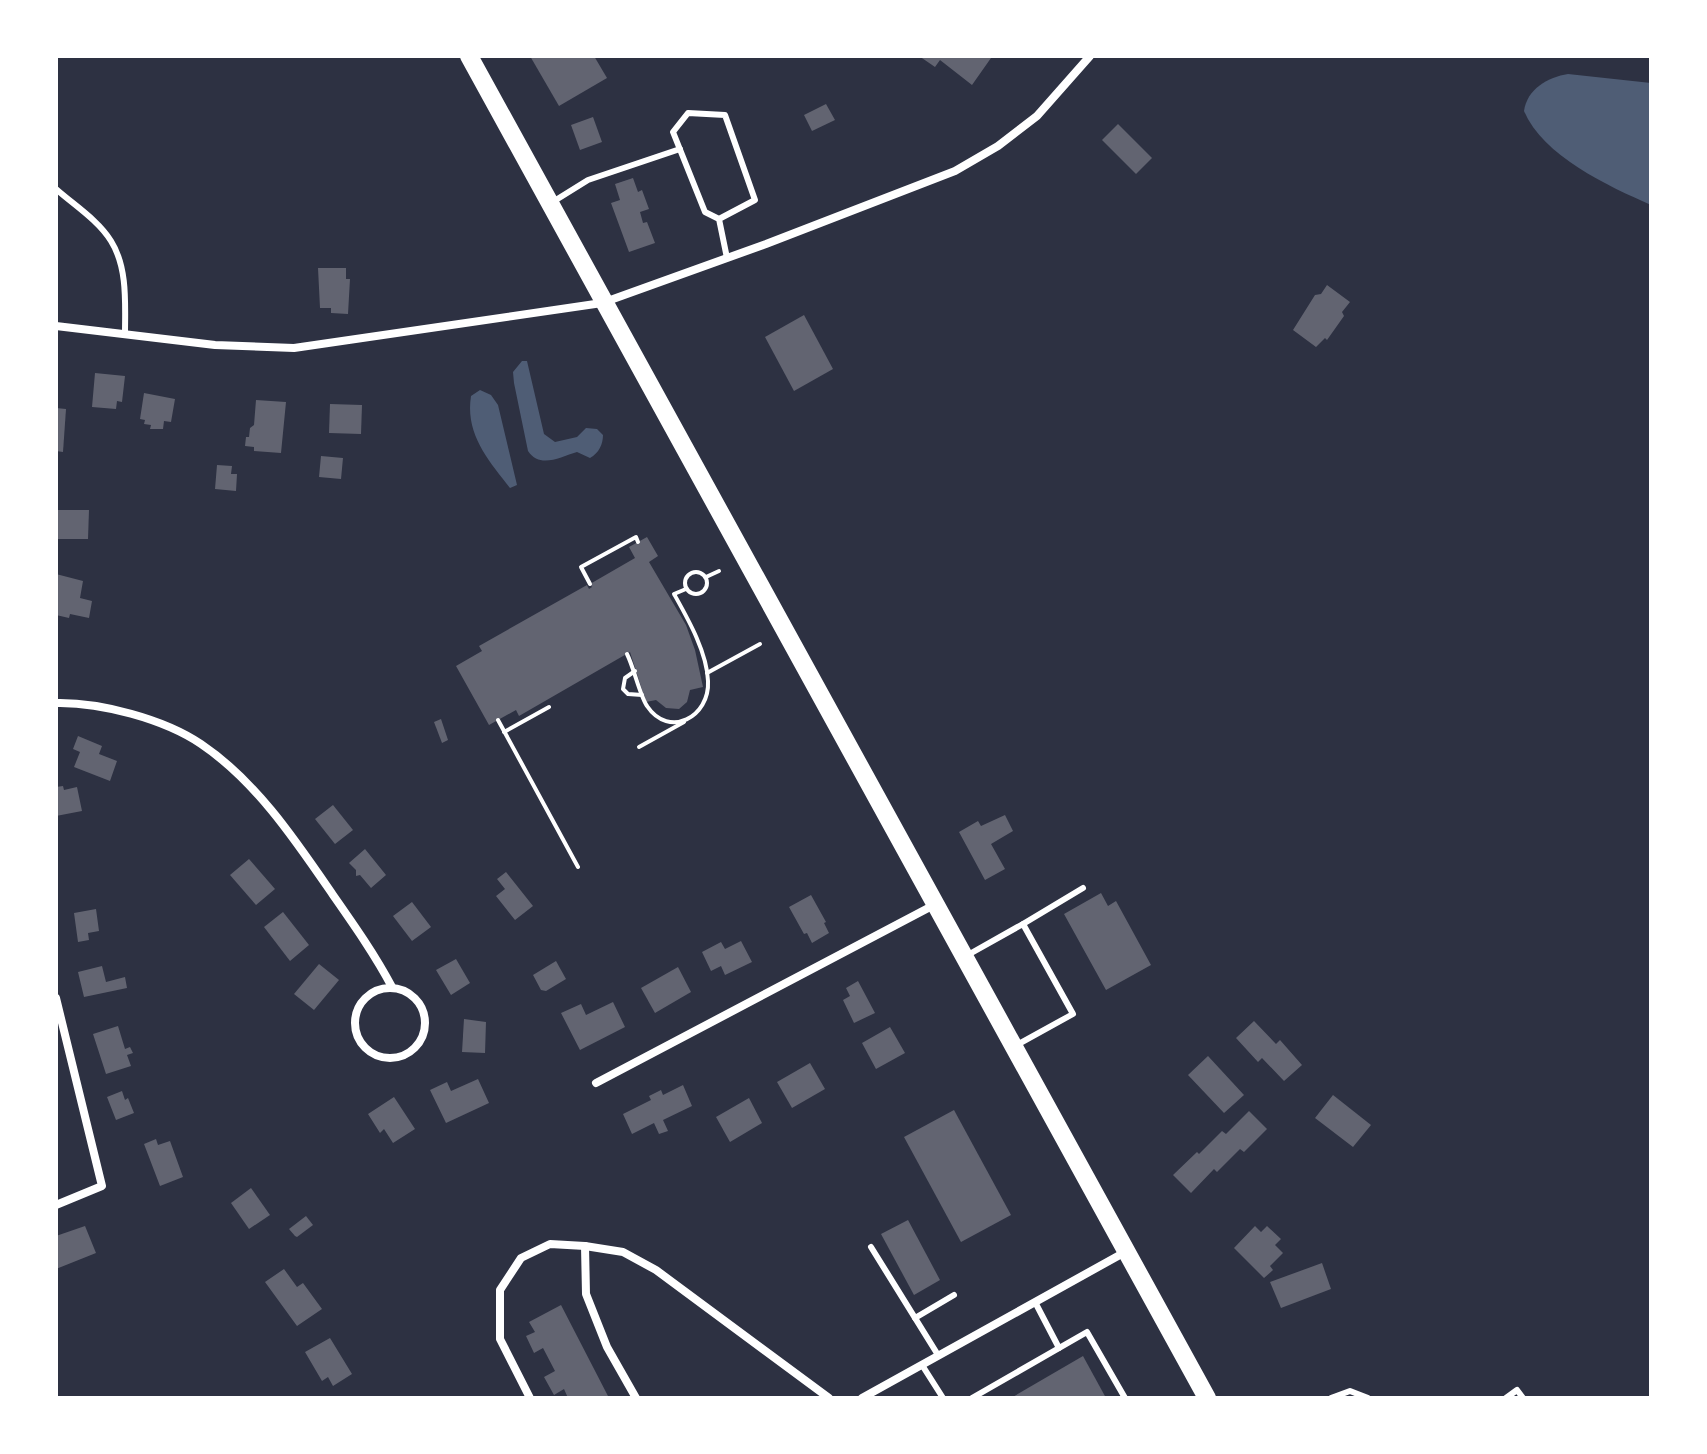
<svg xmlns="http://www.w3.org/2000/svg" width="1707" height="1454" font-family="Overpass,sans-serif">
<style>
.water{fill:#4f5d75}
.building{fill:#626471}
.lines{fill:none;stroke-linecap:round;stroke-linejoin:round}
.path{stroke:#fff;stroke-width:4}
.service{stroke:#fff;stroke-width:6}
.minor{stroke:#fff;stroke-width:8}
.primary{stroke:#fff;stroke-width:18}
</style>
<rect width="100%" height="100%" fill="#2d3142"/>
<g class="water">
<path d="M1568 74 1651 83V205C1608 186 1543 156 1524 111 1527 89 1548 77 1568 74Z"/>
<path d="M522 361H527L544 434 555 442 577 437 586 428 597 429 603 435C603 444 599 453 590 458L577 452C560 457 540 469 528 451L514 383 513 372Z"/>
<path d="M480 390 491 395 498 405 517 485 510 488C488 460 465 434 471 396Z"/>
</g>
<g class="building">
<polygon points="530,56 594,56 607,78 559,106"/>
<polygon points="919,56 988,56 991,58 972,85 940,60 935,67"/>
<polygon points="826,104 835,120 812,131 804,115"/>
<polygon points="593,117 602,142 580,150 571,125"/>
<polygon points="1118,124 1152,158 1136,174 1102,140"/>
<polygon points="633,178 638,192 642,190 649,209 640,212 643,223 647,222 655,243 629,252 611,203 620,200 615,184"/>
<polygon points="318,268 346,268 346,279 350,279 348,314 331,313 331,308 320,308"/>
<polygon points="1327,285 1350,302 1342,312 1344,316 1327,340 1325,338 1316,347 1293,330 1315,295 1321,294"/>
<polygon points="804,315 833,369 794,391 765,337"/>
<polygon points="95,373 125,376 122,402 117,401 116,409 92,407"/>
<polygon points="144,393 175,399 171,422 164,421 163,429 150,429 151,425 144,424 145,420 140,419"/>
<polygon points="256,400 286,402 281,453 254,451 254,447 245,446 246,437 249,437 250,428 254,425"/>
<polygon points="330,404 362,405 361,434 329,433"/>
<polygon points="56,408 66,409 63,452 56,451"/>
<polygon points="321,456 343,458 341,479 319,477"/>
<polygon points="217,465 232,466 231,474 237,474 236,491 215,489"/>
<polygon points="56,510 89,510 88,539 56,539"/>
<polygon points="647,537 658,556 649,562 686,625 695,650 703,687 690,690 687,702 679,709 666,708 656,700 646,702 630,652 519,716 516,710 489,725 456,666 482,651 479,646 587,585 589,589 592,587 590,584 635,558 629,547"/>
<polygon points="56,574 83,581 80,598 92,601 89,618 70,614 69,618 56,615"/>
<polygon points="441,719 448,740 442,743 434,722"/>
<polygon points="78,736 102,746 99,754 117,761 110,781 74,767 80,752 73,749"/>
<polygon points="63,786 64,790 77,787 82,811 56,816 56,787"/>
<polygon points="333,805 353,830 335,844 315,819"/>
<polygon points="1005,815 1013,831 991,844 1005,869 985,880 959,832 978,821 981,826"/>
<polygon points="365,849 386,875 371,888 360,875 356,876 356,870 349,863"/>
<polygon points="249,859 275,889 256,905 230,875"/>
<polygon points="506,872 533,906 515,920 496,896 505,889 497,879"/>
<polygon points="1101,893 1108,906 1116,901 1151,965 1106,990 1064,914"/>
<polygon points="811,895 826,922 824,923 829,933 812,943 807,933 804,934 789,907"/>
<polygon points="412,902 431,927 412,941 393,916"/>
<polygon points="96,909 99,931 88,933 89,940 78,942 74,913"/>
<polygon points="283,912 309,945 290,961 264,927"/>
<polygon points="741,941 752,962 725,975 721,966 711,971 702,952 721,942 725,949"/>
<polygon points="456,959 470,983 451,995 436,970"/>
<polygon points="556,961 566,979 546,991 541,990 533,975"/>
<polygon points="319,964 339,980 314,1010 294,994"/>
<polygon points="102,966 106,982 125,977 127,988 84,997 78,972"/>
<polygon points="678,967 691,992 655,1013 641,988"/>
<polygon points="858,981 875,1013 854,1023 843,1000 850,996 846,988"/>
<polygon points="613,1002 625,1027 580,1050 561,1013 581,1004 586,1015"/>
<polygon points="464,1019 486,1022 485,1053 462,1052"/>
<polygon points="1254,1021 1276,1044 1280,1040 1302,1065 1284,1081 1262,1058 1258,1062 1236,1038"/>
<polygon points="118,1026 125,1049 130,1047 133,1053 127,1055 131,1066 106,1074 93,1034"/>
<polygon points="890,1027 905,1053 876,1069 862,1043"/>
<polygon points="1208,1056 1244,1095 1224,1113 1188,1075"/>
<polygon points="810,1063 825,1089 792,1108 777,1082"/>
<polygon points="478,1079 489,1103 446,1123 430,1090 447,1082 451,1091"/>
<polygon points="683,1085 692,1106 663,1120 668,1131 659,1134 654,1123 632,1134 623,1114 651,1100 649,1096 661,1090 663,1095"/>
<polygon points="122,1091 125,1100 128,1098 134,1113 116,1120 107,1097"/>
<polygon points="1333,1095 1371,1125 1353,1147 1315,1118"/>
<polygon points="394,1097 415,1129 393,1143 384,1129 380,1133 368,1114"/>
<polygon points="749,1098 762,1123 730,1142 716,1117"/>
<polygon points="954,1110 1011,1215 961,1242 904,1137"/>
<polygon points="1249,1111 1267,1129 1244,1152 1240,1149 1217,1172 1214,1169 1191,1193 1173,1175 1197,1152 1199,1154 1222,1131 1226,1134"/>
<polygon points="156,1139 158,1145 170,1141 183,1177 160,1186 144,1144"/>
<polygon points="251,1188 270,1215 249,1229 231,1203"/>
<polygon points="306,1216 313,1225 297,1237 295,1236 289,1229"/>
<polygon points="908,1220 940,1280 914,1295 881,1234"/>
<polygon points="85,1226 96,1253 56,1269 56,1236"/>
<polygon points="1255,1226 1261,1232 1267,1226 1281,1239 1275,1245 1283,1253 1270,1266 1273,1270 1264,1278 1234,1248"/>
<polygon points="1322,1263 1331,1289 1281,1308 1270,1282"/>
<polygon points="284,1269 297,1287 303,1283 322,1309 297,1326 265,1282"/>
<polygon points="561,1305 609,1398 568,1398 564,1389 554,1395 544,1377 555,1371 543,1348 534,1353 526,1336 535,1332 529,1322"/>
<polygon points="330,1338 352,1374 333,1386 328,1377 322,1381 305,1352"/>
<polygon points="1083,1356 1106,1398 1011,1398"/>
</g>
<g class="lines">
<g class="path">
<circle cx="696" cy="583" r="11"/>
<polyline points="706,577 719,571"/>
<polyline points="590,584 581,567 636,537 638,542"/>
<path d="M627 654C634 668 640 696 647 706 669 739 710 717 708 681 707 652 688 619 674 594L686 589"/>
<polyline points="635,671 625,678 623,689 628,694 642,695"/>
<polyline points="707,673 760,644"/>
<polyline points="498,720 578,867"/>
<polyline points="504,732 549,707"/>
<polyline points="639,747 684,722"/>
</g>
<g class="service">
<path d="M56 189C74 205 98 220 111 241 128 268 125 305 125 334"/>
<polyline points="551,203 588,180 680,149"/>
<polyline points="719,219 705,212 673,132 688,113 725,115 755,200 719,219 727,258"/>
<polyline points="1023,924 1083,888"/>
<polyline points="966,956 1023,924 1073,1014 1017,1045"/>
<polyline points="871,1247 938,1355"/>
<polyline points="1035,1302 1059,1348"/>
<polyline points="915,1318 954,1295"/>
<polyline points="922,1365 943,1398"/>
<polyline points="972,1398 1087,1332 1125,1398"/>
<polyline points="1331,1398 1350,1391 1368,1398"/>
<polyline points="1506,1398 1517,1390 1523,1398"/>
</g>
<g class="minor">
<polyline points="56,326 215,345 294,348 602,303 766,244 955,171 998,146 1037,116 1090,56"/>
<path d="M56 703C100 702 164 719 201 744 256 781 296 841 333 895 354 925 375 955 392 987"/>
<circle cx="390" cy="1023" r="35"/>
<polyline points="56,998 102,1186 56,1205"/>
<polyline points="596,1083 934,905"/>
<polyline points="585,1246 586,1294 607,1347 636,1398"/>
<polyline points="530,1398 500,1339 500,1290 521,1258 550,1244 585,1246 623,1252 656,1270 829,1398"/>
<polyline points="862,1398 1127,1251"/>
</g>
<polyline class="primary" points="469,56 1207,1398"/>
</g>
<rect width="1707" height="1454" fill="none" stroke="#ffffff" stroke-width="116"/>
</svg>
